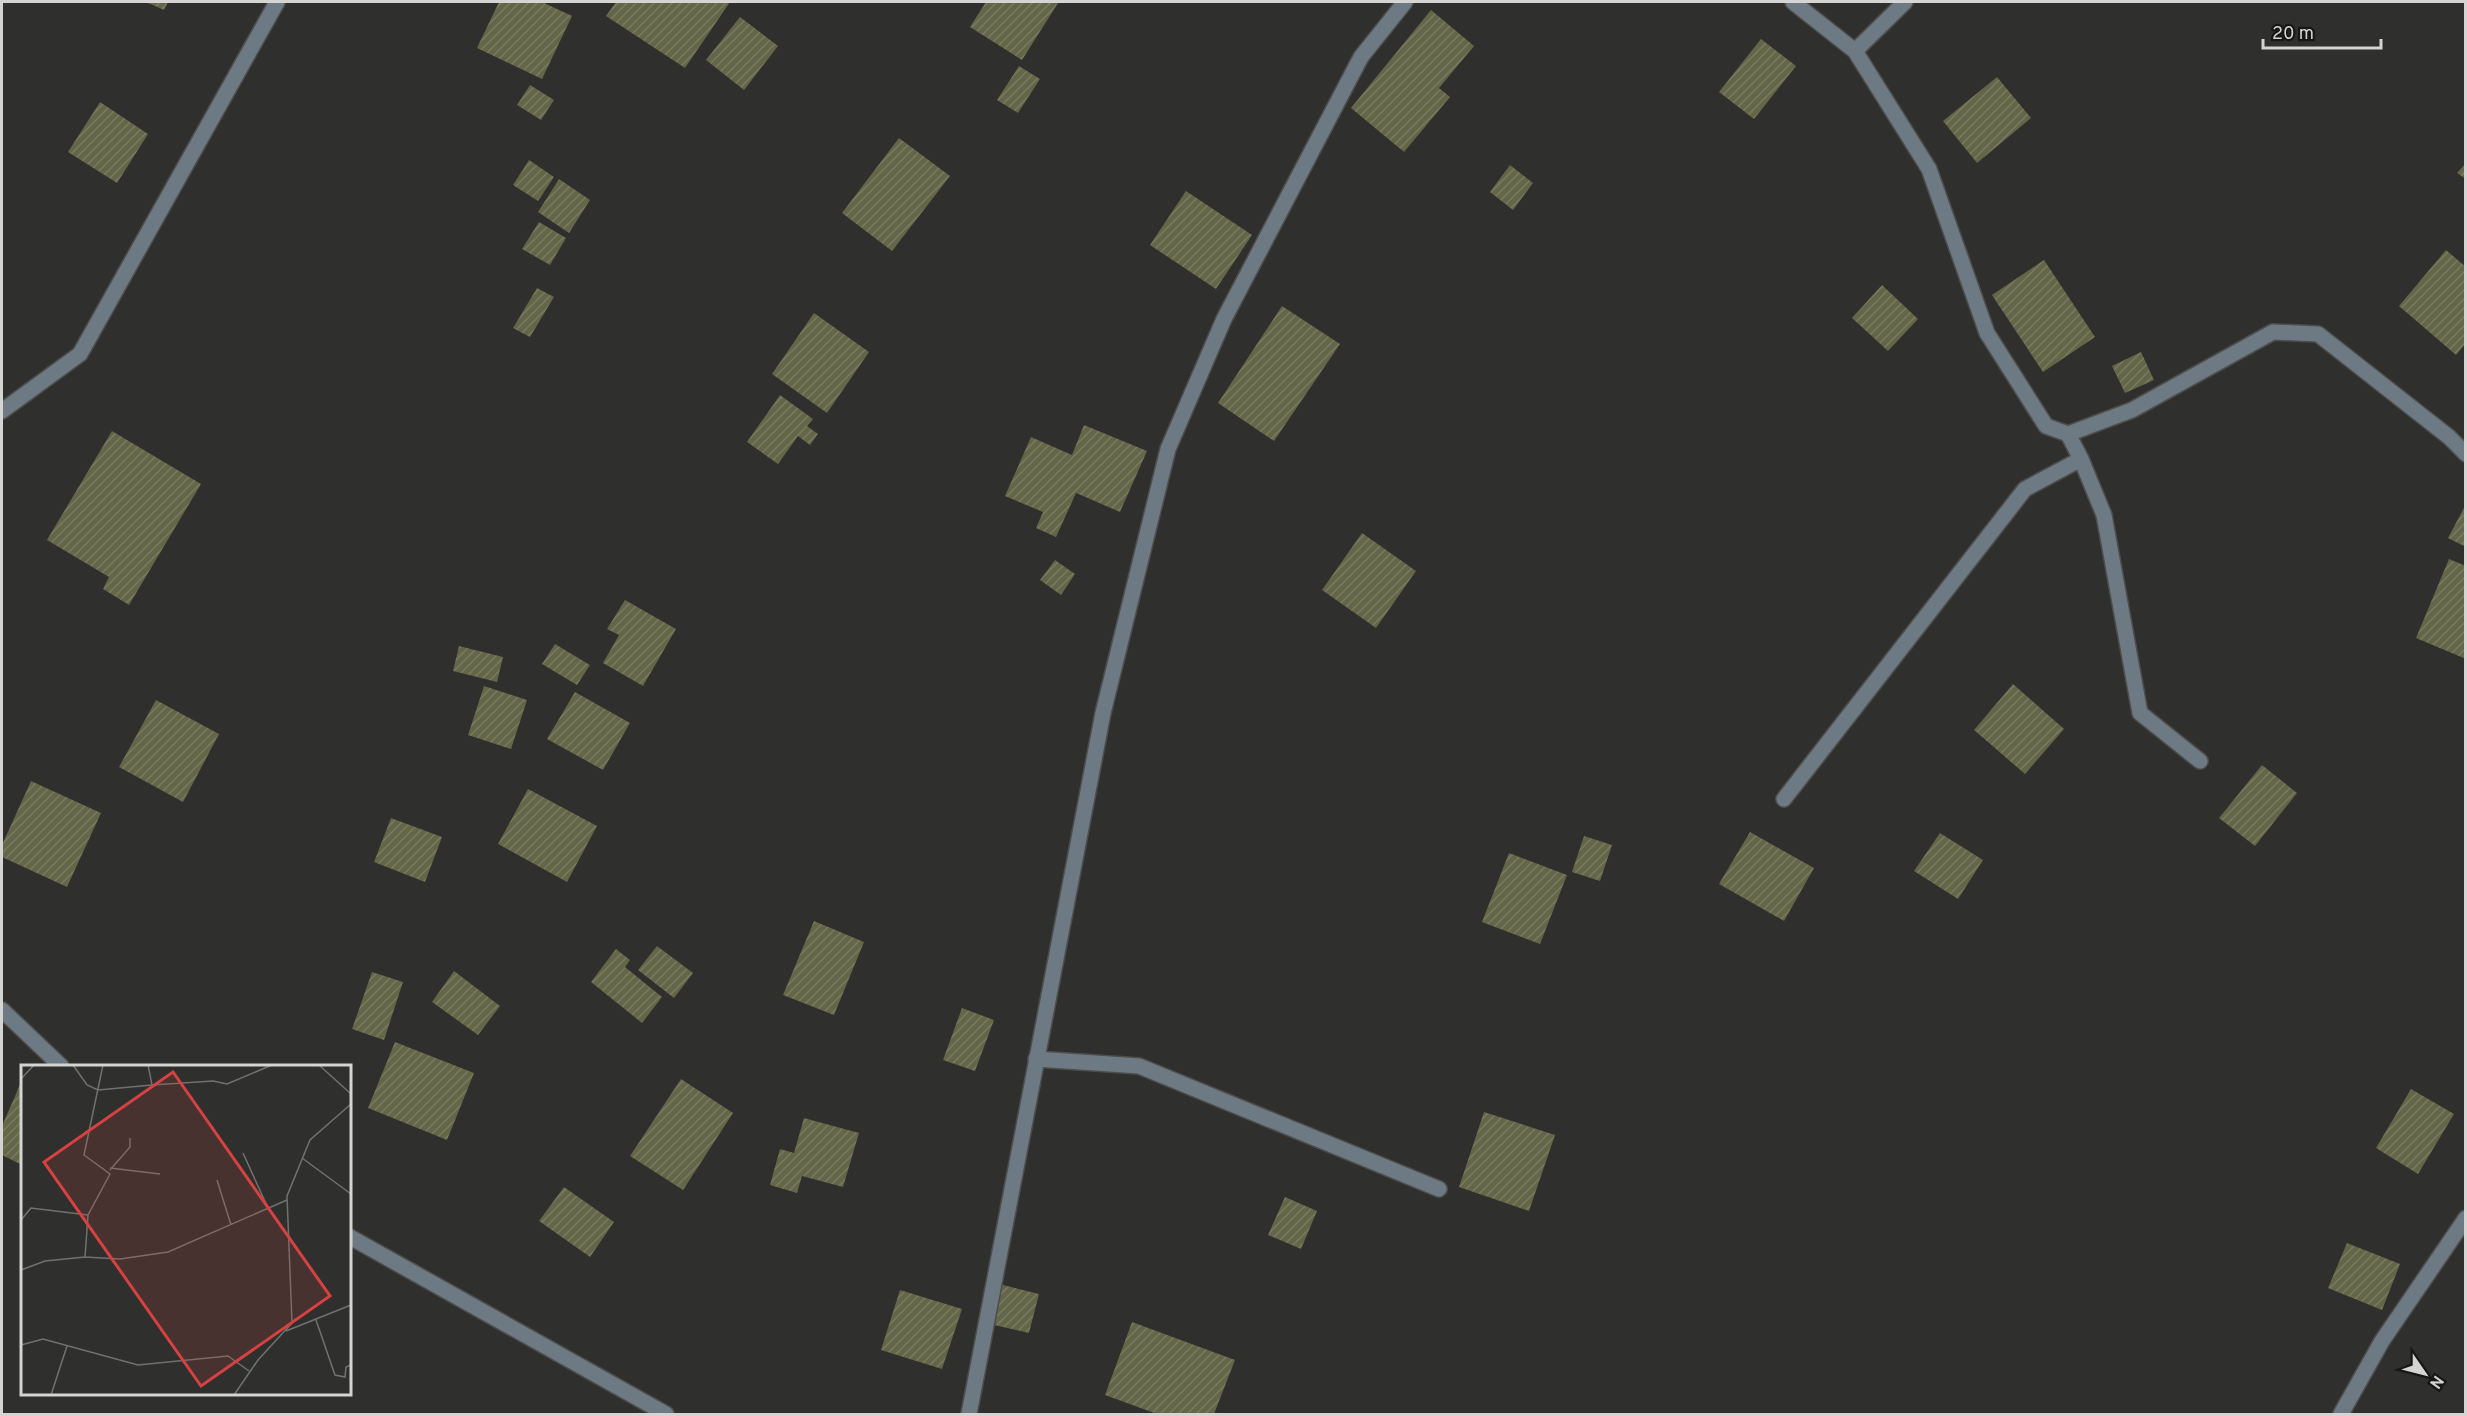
<svg xmlns="http://www.w3.org/2000/svg" width="2467" height="1416" font-family="Overpass,sans-serif">
<style>
.building{fill:url(#building-hatch)}
.lines{fill:none;stroke-linecap:round;stroke-linejoin:round}
.minor-casing{stroke:#4d4d4b;stroke-width:18}
.minor{stroke:#6d7a83;stroke-width:15}
.inset-road{fill:none;stroke:#71716f;stroke-width:1.5}
.view{fill:#d64242;fill-opacity:0.15;stroke:#d64242;stroke-width:3}
.inset-edge{fill:none;stroke:#d4d5d3;stroke-width:3}
</style>
<defs>
<pattern id="building-hatch" width="6" height="6" patternUnits="userSpaceOnUse" patternTransform="scale(1.5)"><rect width="6" height="6" fill="#636647"/><path d="M-1 1l2-2M0 6l6-6M5 7l2-2" fill="none" stroke="#787b61"/></pattern>
</defs>
<rect width="100%" height="100%" fill="#2f2f2d"/>
<g class="building">
<polygon points="146,2 168,2 164,10"/>
<polygon points="499,2 542,2 572,16 542,79 477,48"/>
<polygon points="616,2 730,2 685,68 606,16"/>
<polygon points="986,2 1055,2 1058,3 1022,60 970,27"/>
<polygon points="1431,10 1474,46 1439,88 1450,97 1404,152 1351,108"/>
<polygon points="740,17 778,46 744,90 706,60"/>
<polygon points="1761,39 1796,66 1754,119 1719,92"/>
<polygon points="1019,66 1040,79 1018,113 997,100"/>
<polygon points="1997,77 2031,118 1977,163 1943,121"/>
<polygon points="530,85 554,100 541,120 517,105"/>
<polygon points="100,102 148,134 117,183 68,152"/>
<polygon points="899,138 950,176 892,251 842,213"/>
<polygon points="529,160 554,177 538,201 513,185"/>
<polygon points="2466,163 2466,179 2457,173"/>
<polygon points="1510,165 1533,183 1513,210 1490,192"/>
<polygon points="559,179 590,200 569,233 538,212"/>
<polygon points="1186,191 1252,235 1216,289 1150,245"/>
<polygon points="539,222 566,238 550,265 522,249"/>
<polygon points="2446,250 2466,267 2466,343 2456,355 2399,306"/>
<polygon points="2044,260 2095,337 2043,372 1992,295"/>
<polygon points="1882,285 1918,319 1888,351 1852,318"/>
<polygon points="537,288 554,297 530,337 513,328"/>
<polygon points="1282,306 1340,344 1274,441 1218,403"/>
<polygon points="814,313 869,352 827,413 772,374"/>
<polygon points="2141,352 2154,380 2125,393 2112,366"/>
<polygon points="780,395 813,419 807,426 818,434 810,445 798,436 778,464 747,442"/>
<polygon points="1084,425 1147,451 1120,512 1076,493 1056,537 1036,528 1043,512 1005,496 1031,437 1072,455"/>
<polygon points="112,431 201,484 129,605 103,589 109,577 47,540"/>
<polygon points="2466,504 2466,547 2448,538"/>
<polygon points="1362,533 1416,571 1376,628 1322,590"/>
<polygon points="2449,559 2466,566 2466,659 2416,638"/>
<polygon points="1055,560 1075,574 1061,595 1040,580"/>
<polygon points="625,600 676,629 643,686 603,663 619,635 607,629"/>
<polygon points="555,644 590,665 577,685 542,664"/>
<polygon points="459,646 503,657 497,682 453,671"/>
<polygon points="2013,684 2064,729 2025,774 1974,730"/>
<polygon points="484,686 527,700 511,749 468,735"/>
<polygon points="575,692 630,723 603,770 547,739"/>
<polygon points="156,700 219,734 183,802 119,767"/>
<polygon points="2262,765 2297,793 2255,846 2219,818"/>
<polygon points="31,781 101,813 67,887 2,857 2,845"/>
<polygon points="528,789 597,826 567,882 498,844"/>
<polygon points="391,818 442,837 425,882 374,862"/>
<polygon points="1750,832 1814,868 1784,921 1719,884"/>
<polygon points="1940,833 1983,860 1958,899 1914,871"/>
<polygon points="1584,836 1612,845 1600,881 1572,872"/>
<polygon points="1509,853 1567,875 1540,944 1482,922"/>
<polygon points="814,921 864,942 834,1015 783,995"/>
<polygon points="657,946 693,973 674,998 638,970"/>
<polygon points="616,949 630,960 625,967 662,997 642,1023 591,982"/>
<polygon points="454,971 500,1006 478,1035 432,1002"/>
<polygon points="372,972 403,982 384,1040 352,1029"/>
<polygon points="962,1008 994,1020 975,1071 943,1060"/>
<polygon points="395,1042 474,1073 447,1140 368,1108"/>
<polygon points="681,1079 733,1113 683,1190 630,1156"/>
<polygon points="22,1080 22,1165 2,1155 2,1126"/>
<polygon points="2411,1089 2454,1114 2418,1174 2376,1148"/>
<polygon points="1484,1112 1555,1135 1529,1211 1459,1187"/>
<polygon points="804,1118 859,1133 843,1187 802,1176 797,1193 770,1185 780,1149 794,1153"/>
<polygon points="564,1187 614,1222 590,1257 539,1221"/>
<polygon points="1285,1197 1317,1211 1301,1249 1268,1235"/>
<polygon points="2347,1243 2400,1264 2382,1310 2328,1288"/>
<polygon points="999,1284 1039,1294 1029,1333 990,1324"/>
<polygon points="900,1290 962,1309 942,1369 881,1350"/>
<polygon points="1132,1322 1235,1360 1214,1414 1157,1414 1105,1395"/>
</g>
<g class="lines">
<defs>
<g id="minor">
<polyline points="1793,2 1855,51 1929,169 1987,333 2046,426 2068,434 2132,410 2273,332 2318,334 2449,437 2466,454"/>
<polyline points="1855,51 1905,2"/>
<polyline points="2,411 80,354 277,2"/>
<polyline points="2068,434 2081,459 2104,515 2140,713 2200,761"/>
<polyline points="1784,799 2025,489 2081,459"/>
<polyline points="2,1010 61,1066"/>
<polyline points="1036,1059 1139,1066 1439,1189"/>
<polyline points="350,1237 666,1414"/>
<polyline points="969,1414 1103,713 1168,449 1224,319 1361,57 1405,2"/>
<polyline points="2341,1414 2382,1341 2466,1218"/>
</g>
</defs>
<use href="#minor" class="minor-casing"/>
<use href="#minor" class="minor"/>
</g>
<g transform="translate(21 1065)">
<rect width="330" height="330" fill="#2f2f2d"/>
<path class="inset-road" d="M52 0 66 20 77 25 131 20M127 0 131 20 192 16 206 19 251 0M298 0 330 29M0 14 13 0M222 88 247 143M281 93 330 129M89 103 139 109M89 105 109 82V73M196 115 210 160M0 155 10 143 67 150M64 192 67 150 89 109 63 90 82 0M0 205 24 196 64 192 99 194 147 187 266 135M295 255 314 310 324 312 325 302 330 300M265 266 330 240M0 280 22 274 117 300 207 291 228 306M30 330 46 281M213 330 237 295 271 258 266 131 289 75 330 39"/>
<path class="view" d="M152 7 309 231 180 321 23 97Z"/>
<rect width="330" height="330" class="inset-edge"/>
</g>
<rect width="2467" height="1416" fill="none" stroke="#d4d5d3" stroke-width="6"/>
<g transform="translate(2425 1374) rotate(125)" stroke="#171716" stroke-width="4.5" paint-order="stroke">
<path d="M0-4.5L10 22L0 15L-10 22Z" fill="#d4d5d3"/>
<text y="-9" font-size="16" font-weight="bold" text-anchor="middle" fill="#d4d5d3">N</text>
</g>
<path d="M2263 39v9h118v-9" fill="none" stroke="#d4d5d3" stroke-width="3"/>
<text x="2272" y="39" font-size="18" fill="#d4d5d3" stroke="#171716" stroke-width="4.5" paint-order="stroke">20 m</text>
</svg>
